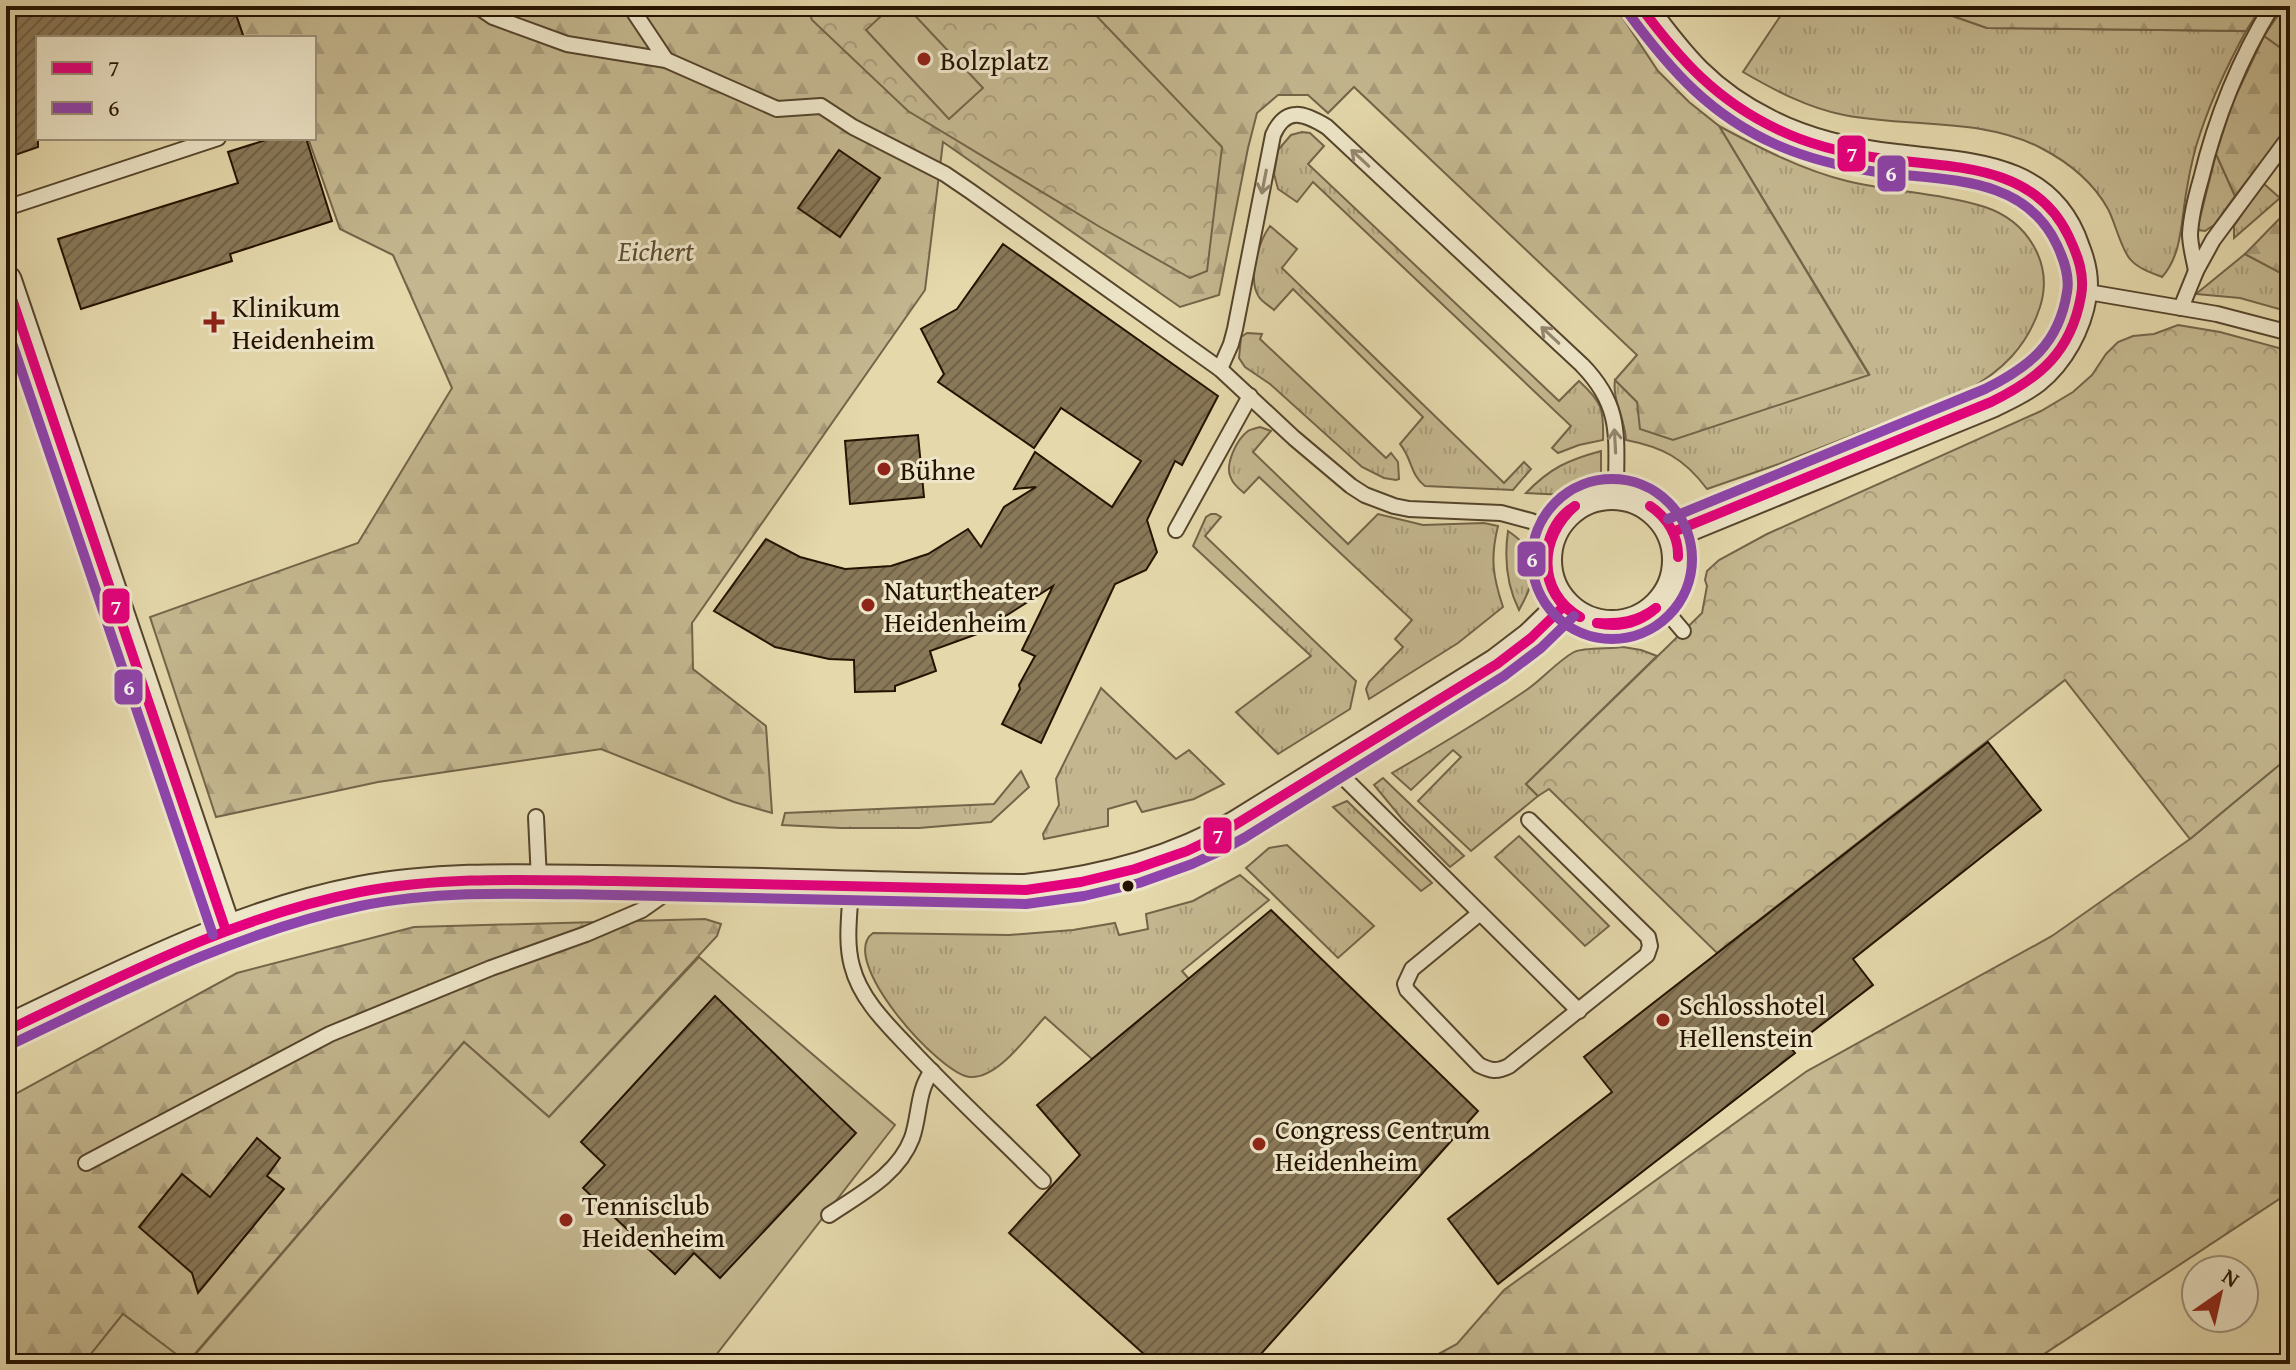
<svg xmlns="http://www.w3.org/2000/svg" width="2296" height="1370" font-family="'Gentium Book Plus',serif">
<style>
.grass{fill:url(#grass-tufts);stroke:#746448;stroke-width:2}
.forest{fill:url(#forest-firs);stroke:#746448;stroke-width:2}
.park{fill:url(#park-crowns);stroke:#746448;stroke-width:2}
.pitch{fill:#c4b78f;stroke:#746448;stroke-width:2}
.building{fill:url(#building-hatch);stroke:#251200;stroke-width:2}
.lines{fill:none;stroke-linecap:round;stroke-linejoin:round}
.service-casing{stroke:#55442b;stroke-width:18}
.minor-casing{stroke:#55442b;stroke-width:34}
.service{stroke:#eee6c9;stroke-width:14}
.minor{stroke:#eee6c9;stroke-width:30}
.bus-1-casing{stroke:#eee6c9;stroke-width:16}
.bus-2-casing{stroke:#eee6c9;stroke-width:16}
.bus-1{stroke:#e5007d;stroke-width:10}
.bus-2{stroke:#8e44ad;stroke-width:10}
.oneway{stroke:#94876f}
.poi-dot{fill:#8f2418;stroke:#eee6c9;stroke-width:3}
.bus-dot{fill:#251200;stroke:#eee6c9;stroke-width:3}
.labels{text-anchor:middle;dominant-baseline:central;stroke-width:6;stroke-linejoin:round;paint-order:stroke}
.poi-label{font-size:28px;fill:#251200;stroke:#eee6c9;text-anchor:start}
.park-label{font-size:28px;font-style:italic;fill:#5d4c32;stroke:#eee6c9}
.line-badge{stroke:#eee6c9;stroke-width:3}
.badge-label{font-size:22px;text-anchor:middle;font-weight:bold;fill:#fff}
</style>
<defs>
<pattern id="grass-tufts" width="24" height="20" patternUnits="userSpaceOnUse" patternTransform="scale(2)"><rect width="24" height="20" fill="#c4b78f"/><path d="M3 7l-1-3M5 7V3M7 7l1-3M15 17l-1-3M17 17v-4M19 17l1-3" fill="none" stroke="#a89c7a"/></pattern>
<pattern id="forest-firs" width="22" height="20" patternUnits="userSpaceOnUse" patternTransform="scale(2)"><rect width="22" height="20" fill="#c4b78f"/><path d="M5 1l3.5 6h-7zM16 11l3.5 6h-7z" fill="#a89c7a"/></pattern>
<pattern id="park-crowns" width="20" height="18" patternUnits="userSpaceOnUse" patternTransform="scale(2)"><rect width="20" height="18" fill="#c4b78f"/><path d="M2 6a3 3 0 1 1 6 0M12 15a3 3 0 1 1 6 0" fill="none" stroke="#a89c7a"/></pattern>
<pattern id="building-hatch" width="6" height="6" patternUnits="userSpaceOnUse" patternTransform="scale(2)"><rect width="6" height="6" fill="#897959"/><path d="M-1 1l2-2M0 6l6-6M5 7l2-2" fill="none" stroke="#706247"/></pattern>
</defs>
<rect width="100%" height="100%" fill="#e5d9ac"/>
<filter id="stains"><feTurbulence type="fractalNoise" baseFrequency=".0025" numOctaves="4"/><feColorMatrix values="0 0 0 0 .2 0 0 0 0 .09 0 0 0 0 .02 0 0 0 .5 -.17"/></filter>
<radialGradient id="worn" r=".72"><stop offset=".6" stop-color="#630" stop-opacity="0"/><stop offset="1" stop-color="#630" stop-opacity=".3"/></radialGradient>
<g class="grass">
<path d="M1787 6H1924L1987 28 2246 31C2228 64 2212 98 2200 134 2194 151 2190 170 2187 188 2181 218 2183 254 2162 277 2152 273 2137 268 2130 259 2121 249 2115 222 2108 209 2093 182 2068 162 2041 148 1981 117 1909 128 1844 115 1808 108 1774 90 1743 72Z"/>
<polygon points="2284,6 2290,6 2290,55 2264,36"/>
<path d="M1719 126C1760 148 1802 170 1847 181 1892 192 1940 193 1985 207 2027 221 2054 263 2040 307 2027 347 2002 371 1966 391L1779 464 1707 489C1684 458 1662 447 1626 440 1625 418 1612 400 1615 380L1637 402 1869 374Z"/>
<path d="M1302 132 1310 133 1324 146 1308 164 1559 401 1579 381C1602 402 1604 409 1603 440L1579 445 1558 453 1552 448 1571 426 1313 182 1297 202 1278 189 1274 174 1278 150 1291 135Z"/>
<polygon points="2216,154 2235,196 2214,225 2205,231 2197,230"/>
<polygon points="2263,183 2280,198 2234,238 2234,226"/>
<path d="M1270 226 1297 249 1282 268 1504 483 1524 462 1531 469 1513 490 1425 486C1410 475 1412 458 1400 444L1423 417 1293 289 1274 310C1270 306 1262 302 1259 297 1247 279 1259 241 1270 226Z"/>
<polygon points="2245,254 2290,278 2290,312 2240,298 2196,294"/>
<polygon points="1247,333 1262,334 1260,339 1386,458 1391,453 1398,462 1399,479 1396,480 1384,478 1362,467 1270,384 1245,367 1239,358 1241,337"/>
<path d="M1260 427 1271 431 1253 452 1348 544 1378 514 1423 525 1484 523 1498 526C1490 558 1493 577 1503 607L1458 643 1369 699 1366 689 1369 682 1403 647 1395 639 1412 620 1259 477 1244 493C1239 489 1233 484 1231 478 1224 465 1237 439 1248 431 1251 429 1256 428 1260 427Z"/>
<path d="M1601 451V476L1597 481 1590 482 1566 495 1526 493C1550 468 1568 460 1601 451Z"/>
<polygon points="1211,514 1216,514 1221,517 1205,536 1356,681 1350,709 1278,754 1236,712 1311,656 1193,546 1206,517"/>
<path d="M1508 531C1544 555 1537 577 1519 610 1506 584 1504 559 1508 531Z"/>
<path d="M1623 647 1641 650 1657 656 1526 784 1538 796 1471 851 1418 801 1461 757 1453 750 1411 790 1392 773C1437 747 1482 720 1525 691 1542 680 1556 662 1574 652 1583 647 1610 649 1623 647Z"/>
<polygon points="1101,688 1176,759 1189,750 1224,784 1194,799 1142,812 1136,801 1108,809 1108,826 1044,839 1043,834 1059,805 1056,779"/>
<polygon points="1021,771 1029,787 991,822 919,828 841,828 782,825 785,813 994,804"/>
<polygon points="1383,778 1464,856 1450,867 1403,820 1374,785"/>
<polygon points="1347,801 1432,883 1421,891 1333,807"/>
<polygon points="1519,836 1609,926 1585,946 1495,857"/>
<polygon points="1287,845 1374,926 1338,958 1246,868 1269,848"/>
<path d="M1240 875 1269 900 1182 971 1189 979 1092 1059 1045 1017C1027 1036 998 1079 970 1077 940 1075 836 959 873 933L1009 935 1073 930 1115 923 1119 935 1148 929 1146 914 1193 901Z"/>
</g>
<g class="forest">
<polygon points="233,6 1615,6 1658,71 1689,102 1719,126 1869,375 1673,440 1640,429 1637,402 1615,380 1637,355 1354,87 1328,113 1308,95 1278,95 1257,113 1248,148 1219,295 1180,307 943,142 925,290 692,623 693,669 766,726 772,813 734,802 601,749 378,782 216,817 150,617 358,543 452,388 393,255 340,229 308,138 314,138 314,38 244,38"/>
<polygon points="1924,6 2262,6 2246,31 1987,28"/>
<polygon points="2264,36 2290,55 2290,124 2235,196 2216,154 2232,104"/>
<polygon points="2290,208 2290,278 2245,254"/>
<polygon points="2290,756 2290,1192 2029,1364 1420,1364 1457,1344 1504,1290 1807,1071 2052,936 2190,839"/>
<polygon points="705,919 721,924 717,936 549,1117 464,1042 187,1363 123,1314 83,1364 6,1364 6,1099 237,973 414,927"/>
</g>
<g class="park">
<polygon points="807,6 1087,6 1222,147 1207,271 1190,278 1100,227 908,111 812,20"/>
<polygon points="2178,325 2220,332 2290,351 2290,756 2190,839 2065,680 1717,953 1549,789 1538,796 1526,784 1702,613 1707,586 1705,580 1707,571 1719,560 1767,534 2041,411 2073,392 2092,375 2106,354 2118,342 2133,336 2154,334"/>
</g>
<g class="pitch">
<polygon points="892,6 906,6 983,88 949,119 866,30"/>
<polygon points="699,957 895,1125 709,1364 83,1364 123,1314 188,1363 464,1042 549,1117"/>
</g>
<g class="building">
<polygon points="6,6 233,6 244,38 38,38 38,147 15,155 6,127"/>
<polygon points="272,138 306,138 332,221 230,254 232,261 81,309 58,239 238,183 228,152"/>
<polygon points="839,150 880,178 840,237 798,208"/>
<polygon points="1003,244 1218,396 1182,465 1175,461 1147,520 1157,552 1146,570 1115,584 1041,743 1002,724 1020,689 1019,685 1035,656 1022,650 1053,586 977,634 930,651 936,671 895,686 895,691 855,692 854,660 829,659 775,647 714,611 766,539 800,557 845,569 891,566 928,554 968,529 981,547 1004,507 1036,487 1014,489 1035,452 1112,507 1141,461 1061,408 1034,448 938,382 944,374 921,329 957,309"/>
<polygon points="918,435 924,497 850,504 845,441"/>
<polygon points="1988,742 2041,810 1853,959 1873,985 1791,1048 1795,1053 1498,1284 1448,1219 1612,1092 1584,1057"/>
<polygon points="1271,910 1478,1111 1252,1364 1155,1364 1009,1233 1080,1155 1037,1105"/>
<polygon points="715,996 856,1133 720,1278 694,1253 675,1274 583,1188 605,1165 581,1142"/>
<polygon points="257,1138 280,1158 267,1176 284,1189 198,1293 192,1273 139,1227 182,1174 210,1197"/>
</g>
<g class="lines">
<defs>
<g id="service">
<polyline points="477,6 493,17 567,44 666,60 777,109 821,106 853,127 945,174 970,191 1220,369 1294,438 1351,486 1365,495 1394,506 1409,509 1501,513 1531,521 1552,531"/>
<polyline points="630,6 666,60"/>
<polyline points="6,208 218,138"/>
<path d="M2196 271C2194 259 2190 246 2190 234 2191 216 2196 196 2201 179 2216 117 2239 60 2272 6"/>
<polyline points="2082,291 2217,314 2290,333"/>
<polyline points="2181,308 2196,271 2213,240 2290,136"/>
<path d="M1220 369 1231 344 1235 329 1273 135C1286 106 1304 113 1327 127L1582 365C1623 407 1616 438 1616 493"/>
<polyline points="1176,530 1250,396"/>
<polyline points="1661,605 1683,631"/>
<polyline points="1332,766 1579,1011"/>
<polyline points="536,817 539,880"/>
<path d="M851 886C850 912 845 941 852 966 861 1002 892 1029 916 1055 957 1098 1001 1139 1043 1181"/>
<path d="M1480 913 1412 969 1405 984 1407 990 1479 1065C1491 1071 1497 1072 1509 1066L1647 955 1650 946 1648 937 1529 820"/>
<polyline points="86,1163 330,1034 491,968 586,934 642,910 676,886"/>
<path d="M829 1215C860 1194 898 1175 912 1138 920 1115 917 1091 932 1071"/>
</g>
<g id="minor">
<path d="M1640 6C1679 59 1707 95 1768 125 1807 145 1852 155 1896 160 1968 169 2047 167 2074 248 2080 263 2084 279 2081 295 2076 326 2059 358 2034 378 2021 388 2005 395 1991 402L1673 532"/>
<polyline points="6,281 226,931"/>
<circle cx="1612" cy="560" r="66"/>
<path d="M6 1031C121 977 235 916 360 892 440 877 522 880 602 881 744 882 885 889 1026 890 1101 882 1172 864 1237 826L1497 664 1531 638 1564 606"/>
</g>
</defs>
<use href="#service" class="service-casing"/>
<use href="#minor" class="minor-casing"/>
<use href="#service" class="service"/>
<use href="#minor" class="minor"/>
<defs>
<g id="bus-1">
<path d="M1640 6C1680 60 1717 101 1779 130 1810 145 1844 153 1878 158 1949 168 2034 162 2069 237 2078 256 2085 275 2081 296 2071 352 2040 378 1991 402L1673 532"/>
<polyline points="6,281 226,931"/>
<path d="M1575 506C1539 537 1536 591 1580 617"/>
<path d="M1575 506C1535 529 1537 598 1580 617"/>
<path d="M1650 506C1667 517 1679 537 1678 557"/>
<path d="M1597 623C1620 624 1637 622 1656 608"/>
<path d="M1597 623C1619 628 1638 624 1656 608"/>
<path d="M6 1031C120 977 235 916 360 892 444 876 530 880 614 881 751 883 889 888 1026 890L1081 882 1135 869 1187 851 1212 839 1497 664 1531 638 1564 606"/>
</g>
<g id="bus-2">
<path d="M1629 14C1671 71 1711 116 1777 145 1809 159 1843 167 1877 172 1943 181 2024 174 2057 245 2064 260 2070 276 2067 292 2059 344 2029 367 1985 389L1668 519"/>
<polyline points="6,325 213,935"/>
<circle cx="1612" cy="559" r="80"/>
<path d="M12 1044C125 990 237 932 360 906 443 889 530 894 614 895 751 897 889 902 1026 904L1084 896 1139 883 1192 864 1218 852 1244 838 1504 676 1541 648 1574 616"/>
</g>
</defs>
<use href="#bus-1" class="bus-1-casing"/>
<use href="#bus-2" class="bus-2-casing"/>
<use href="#bus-1" class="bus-1"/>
<use href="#bus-2" class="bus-2"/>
</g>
<defs><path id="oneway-shaft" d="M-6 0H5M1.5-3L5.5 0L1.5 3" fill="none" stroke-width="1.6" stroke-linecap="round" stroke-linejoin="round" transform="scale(2)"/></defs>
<g class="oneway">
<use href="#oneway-shaft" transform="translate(1360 158) rotate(-137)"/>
<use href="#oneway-shaft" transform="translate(1264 182) rotate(101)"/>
<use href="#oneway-shaft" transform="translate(1550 335) rotate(-137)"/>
<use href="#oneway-shaft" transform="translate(1615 441) rotate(-93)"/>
</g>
<g class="poi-dot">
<circle cx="924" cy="59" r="8"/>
<path d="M210 310h8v8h8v8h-8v8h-8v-8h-8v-8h8z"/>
<circle cx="884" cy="469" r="8"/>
<circle cx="868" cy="605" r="8"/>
<circle cx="1663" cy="1020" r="8"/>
<circle cx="1259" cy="1144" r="8"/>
<circle cx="566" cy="1220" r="8"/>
</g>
<circle class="bus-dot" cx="1128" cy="886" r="7"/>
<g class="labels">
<g class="poi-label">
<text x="940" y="59">Bolzplatz</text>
<text x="232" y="306">Klinikum<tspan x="232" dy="32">Heidenheim</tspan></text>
<text x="900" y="469">Bühne</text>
<text x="884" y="589">Naturtheater<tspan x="884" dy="32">Heidenheim</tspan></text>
<text x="1679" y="1004">Schlosshotel<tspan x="1679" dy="32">Hellenstein</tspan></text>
<text x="1275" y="1128">Congress Centrum<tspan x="1275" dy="32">Heidenheim</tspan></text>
<text x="582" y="1204">Tennisclub<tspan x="582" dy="32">Heidenheim</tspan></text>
</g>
<g class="park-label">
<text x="656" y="250">Eichert</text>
</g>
</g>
<g class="line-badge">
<rect x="1836" y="134" width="31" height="39" rx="8" fill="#e5007d"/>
<rect x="1876" y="154" width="31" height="39" rx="8" fill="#8e44ad"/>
<rect x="1516" y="540" width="31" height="38" rx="8" fill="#8e44ad"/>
<rect x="101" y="587" width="30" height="38" rx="8" fill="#e5007d"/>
<rect x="113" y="668" width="31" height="38" rx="8" fill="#8e44ad"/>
<rect x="1202" y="816" width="31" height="39" rx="8" fill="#e5007d"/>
</g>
<g class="badge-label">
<text x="1852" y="161">7</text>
<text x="1891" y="181">6</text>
<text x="1532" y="567">6</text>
<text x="116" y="614">7</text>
<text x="129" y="695">6</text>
<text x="1218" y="843">7</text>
</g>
<rect width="2296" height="1370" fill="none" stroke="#e5d9ac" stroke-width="32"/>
<rect x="8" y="8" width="2280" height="1354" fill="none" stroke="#251200" stroke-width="4"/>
<rect x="16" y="16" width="2264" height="1338" fill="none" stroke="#251200" stroke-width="2"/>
<rect x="36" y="36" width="280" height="104" fill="#eee6c9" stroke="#9e9179" stroke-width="2"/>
<rect x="52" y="62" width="40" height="12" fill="#e5007d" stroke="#9e9179" stroke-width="2"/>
<text x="108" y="76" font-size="24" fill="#251200">7</text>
<rect x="52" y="102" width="40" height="12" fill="#8e44ad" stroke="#9e9179" stroke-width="2"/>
<text x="108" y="116" font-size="24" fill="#251200">6</text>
<g transform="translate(2220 1294) rotate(34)"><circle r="38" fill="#eee6c9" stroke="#9e9179" stroke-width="2"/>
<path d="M0-6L14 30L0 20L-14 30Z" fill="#8f2418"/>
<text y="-12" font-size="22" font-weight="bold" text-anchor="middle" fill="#251200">N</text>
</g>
<rect width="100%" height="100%" filter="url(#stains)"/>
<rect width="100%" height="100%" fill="url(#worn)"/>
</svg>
